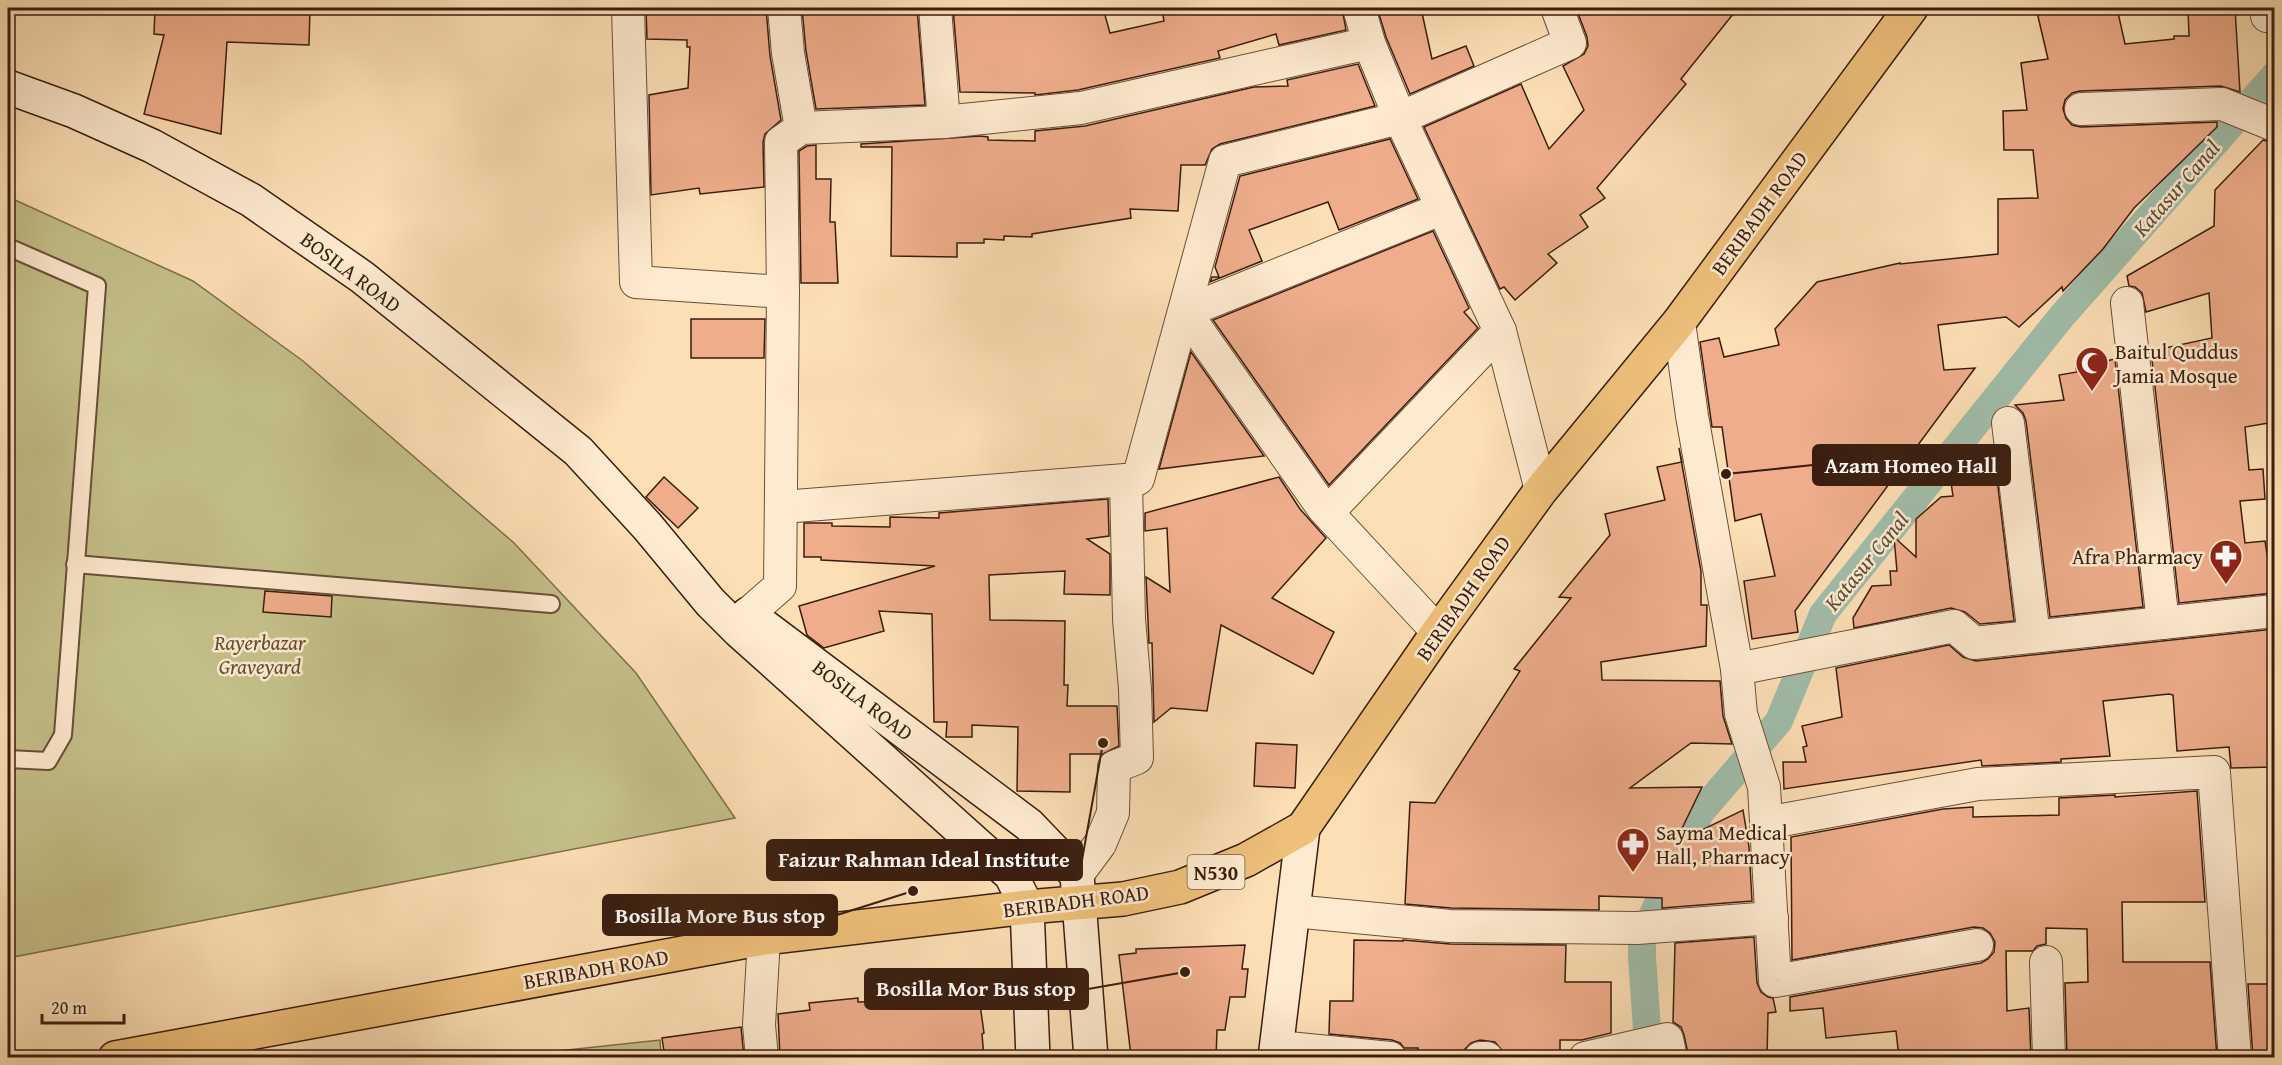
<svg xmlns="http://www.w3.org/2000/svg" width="2282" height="1065" font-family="'Gentium Book Plus',serif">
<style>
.green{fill:#c4c08a;stroke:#7f6e4c;stroke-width:1.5}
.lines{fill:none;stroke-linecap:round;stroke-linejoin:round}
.canal{stroke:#a0bdaa;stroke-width:28}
.building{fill:#efad8b;stroke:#3a1d0f;stroke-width:1.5}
.lane-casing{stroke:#6b4e38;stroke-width:20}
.street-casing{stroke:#6b4e38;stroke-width:34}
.secondary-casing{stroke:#3a1d0f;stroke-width:36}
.highway-casing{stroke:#3a1d0f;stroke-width:36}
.lane{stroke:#feeacf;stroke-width:16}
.street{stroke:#feeacf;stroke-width:32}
.secondary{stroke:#feeacf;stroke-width:33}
.highway{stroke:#eec07a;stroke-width:33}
.labels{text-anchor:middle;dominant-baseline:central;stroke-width:5;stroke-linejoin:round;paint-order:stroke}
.shield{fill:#feeacf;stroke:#755a49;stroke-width:1.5}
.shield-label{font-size:20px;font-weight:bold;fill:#3a1d0f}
.street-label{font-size:21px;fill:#3a1d0f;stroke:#feeacf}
.poi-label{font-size:21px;fill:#3a1d0f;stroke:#feeacf;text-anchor:start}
.park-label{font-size:21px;font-style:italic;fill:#634e34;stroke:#feeacf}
.water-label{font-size:22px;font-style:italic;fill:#594d3e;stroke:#feeacf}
.leader{fill:none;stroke:#3a1d0f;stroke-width:2}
.callout-dot{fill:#3a1d0f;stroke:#feeacf;stroke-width:2}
.callout{fill:#3a1d0f;stroke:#3a1d0f;stroke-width:2}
.callout-label{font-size:22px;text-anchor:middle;font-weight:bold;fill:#fff}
</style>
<rect width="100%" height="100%" fill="#fddfb5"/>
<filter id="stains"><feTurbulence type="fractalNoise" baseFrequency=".00333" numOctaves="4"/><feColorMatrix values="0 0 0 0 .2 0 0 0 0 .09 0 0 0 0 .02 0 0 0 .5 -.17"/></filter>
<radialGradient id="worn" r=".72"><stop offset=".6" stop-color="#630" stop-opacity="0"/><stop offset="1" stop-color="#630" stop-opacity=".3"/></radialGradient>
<g class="green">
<polygon points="8,198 15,200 193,281 303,361 514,543 636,673 735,818 8,958"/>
<polygon points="660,1040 661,1057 529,1057 530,1054"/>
</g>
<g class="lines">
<polyline class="canal" points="1649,1058 1642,957 1642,938 1700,813 1779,721 1823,614 2062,316 2274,76"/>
</g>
<g class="building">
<polygon points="208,8 261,11 261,8 310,8 309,45 227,42 221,134 144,114 164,35 154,34 155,9 208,10"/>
<polygon points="646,8 766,8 770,56 781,120 765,134 763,142 764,187 700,194 699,188 651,195 649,95 688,88 690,47 687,47 687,40 647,39"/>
<polygon points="802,8 917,8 925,105 816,109 806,51"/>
<polygon points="953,8 1103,8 1110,33 1164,21 1162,10 1175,8 1342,8 1346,30 1279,45 1276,34 1218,51 1220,58 1078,90 1035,95 1035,93 960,92"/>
<polygon points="1401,8 1421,8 1432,59 1466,46 1474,66 1410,94 1386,37 1379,14"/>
<polygon points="1576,8 1738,8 1681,79 1686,84 1597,188 1605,198 1580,215 1588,227 1548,254 1557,263 1515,300 1504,287 1500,289 1424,127 1521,84 1549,149 1584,110 1563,66 1584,54 1588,46 1587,37"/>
<polygon points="2036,8 2117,8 2125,44 2174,39 2174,36 2189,36 2188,8 2235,8 2240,92 2221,86 2080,91 2072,93 2065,100 2063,109 2066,118 2072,125 2081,127 2217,122 2217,127 2134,208 2103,249 2063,291 2062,287 2019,327 2006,317 1938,325 1944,370 1975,368 1795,611 1798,632 1752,639 1744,581 1775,576 1761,514 1735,521 1722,427 1712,427 1700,342 1719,338 1724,357 1779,345 1775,329 1817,282 1900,263 1900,264 1998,254 1998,199 2038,198 2033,150 2004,150 2003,111 2027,110 2021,63 2048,59"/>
<polygon points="1358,64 1375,106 1220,144 1212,149 1205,165 1181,165 1178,211 1130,209 1131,218 1032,234 1032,237 1004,236 1004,240 984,239 984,243 957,243 957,257 891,256 892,147 861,147 861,144 980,136 988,137 988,140 1035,141 1035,131 1085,126 1254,87 1288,86 1287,80"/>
<polygon points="1390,139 1418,199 1339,230 1328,202 1249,230 1262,261 1210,282 1212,277 1219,277 1215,267 1240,176"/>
<polygon points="2263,140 2274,143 2274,422 2245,427 2249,470 2263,469 2265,499 2240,501 2245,543 2265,541 2273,593 2179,603 2151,351 2212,338 2209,293 2146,312 2142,293 2135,287 2129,286 2127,276 2214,226 2215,190"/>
<polygon points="816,145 816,179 831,179 830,222 835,222 838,283 801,283 799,151 807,146"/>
<polygon points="1433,231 1469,308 1464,312 1478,328 1329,485 1213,320"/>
<polygon points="691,319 765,319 764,358 691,358"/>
<polygon points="1191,352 1264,456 1159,469"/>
<polygon points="2115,359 2143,607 2050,617 2026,421 2023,413 2015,405 2064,400 2059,375 2077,372 2076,368"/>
<polygon points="1993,445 2014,621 1980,624 1965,612 1951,608 1854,628 1853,618 1872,586 1891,585 1890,571 1897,571 1894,537 1916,557 1916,519 1941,497 1953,496 1950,476 1964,450"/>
<polygon points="1679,448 1701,571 1701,605 1707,605 1706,646 1601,662 1602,680 1720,681 1723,716 1732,744 1691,743 1630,788 1702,787 1675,843 1743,810 1749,847 1752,901 1662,908 1662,898 1599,896 1599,910 1451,908 1405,904 1410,802 1435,803 1520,671 1514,669 1571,598 1559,597 1610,535 1605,514 1665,500 1657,467 1682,462"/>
<polygon points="664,477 698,508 678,528 646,497"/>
<polygon points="1279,477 1300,509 1326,538 1272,598 1334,632 1313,674 1221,625 1207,711 1171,708 1154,722 1152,643 1149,643 1146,577 1170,592 1167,528 1145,531 1145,513"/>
<polygon points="1108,499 1109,536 1087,539 1110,554 1110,595 1064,594 1065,571 989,575 990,620 1065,621 1064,685 1068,685 1067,706 1117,706 1119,746 1103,754 1070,754 1070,792 1017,791 1018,727 972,725 972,737 946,737 947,722 934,722 932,614 879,611 884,631 824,648 807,635 799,606 935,566 821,560 821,557 804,557 804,523 832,523 832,526 890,527 890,517 939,518 939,513"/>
<polygon points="265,591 332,596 331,617 263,612"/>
<polygon points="2274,629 2274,767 2231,768 2229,747 2177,751 2173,695 2169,694 2103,701 2110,756 2061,759 2061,762 1982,766 1981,760 1784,789 1783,762 1806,762 1803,747 1807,746 1802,726 1842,717 1836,668 1949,645 1963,657 1976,661"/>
<polygon points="1256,743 1297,745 1295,788 1254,786"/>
<polygon points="2197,791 2205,902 2122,902 2123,962 2210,962 2217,1058 2067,1058 2065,983 2088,982 2087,929 2046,928 2046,944 2037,946 2033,951 2006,951 2007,1011 2029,1008 2031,1058 1899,1058 1896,1031 1826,1038 1823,1008 1790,1011 1790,997 1981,963 1988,959 1994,952 1995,942 1990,933 1983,928 1974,927 1792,960 1791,837 1943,809 1973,807 1973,817 2059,815 2059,798 2115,795 2115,797"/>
<polygon points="1754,937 1757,983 1761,992 1768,997 1773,998 1776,1012 1768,1013 1767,1058 1689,1058 1684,1035 1681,1027 1673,1022 1675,943"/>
<polygon points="1354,940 1403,941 1403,940 1450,944 1566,945 1565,982 1611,982 1611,1033 1582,1040 1560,1040 1560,1057 1504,1053 1495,1042 1480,1040 1471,1043 1465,1049 1462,1058 1417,1056 1418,1048 1404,1048 1400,1043 1392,1040 1329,1034 1330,1001 1353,1001"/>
<polygon points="1245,945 1242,969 1248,969 1245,997 1230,997 1225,1030 1217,1030 1216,1058 1131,1056 1119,955 1136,953 1136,949"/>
<polygon points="2248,984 2274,984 2274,1058 2253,1058"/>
<polygon points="979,997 984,1033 982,1034 984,1058 780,1058 778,1014 810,1010 809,1003 858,998 858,1002 952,1000"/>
<polygon points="741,1027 744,1058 665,1058 662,1038"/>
</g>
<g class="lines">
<defs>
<g id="lane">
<polyline points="8,247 97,286 63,735 48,761 8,759"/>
<polyline points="75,564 551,604"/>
</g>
<g id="street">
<polyline points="628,8 636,282 783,292"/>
<polyline points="784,8 788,53 801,128"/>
<polyline points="935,8 944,122"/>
<polyline points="1359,8 1369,43 1400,118 1500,331 1541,490"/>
<polyline points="2266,8 2267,16"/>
<polyline points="2081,109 2222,104 2274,125"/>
<polyline points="2127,303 2163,623"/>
<polyline points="1185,312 1323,508 1438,632"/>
<polyline points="1185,312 1441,209"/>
<polyline points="1679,322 1692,416 1737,669 1741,714 1764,787 1775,981 1977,945"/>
<polyline points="2008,423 2034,636"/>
<polyline points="782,507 1138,479 1225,161 1400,118 1570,43 1557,8"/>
<polyline points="1328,512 1500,331"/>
<polyline points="748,614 780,586 783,292 781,142 801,128 944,122 1081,108 1369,43"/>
<polyline points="1737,669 1954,626 1974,643 2274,611"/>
<polyline points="1766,823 1978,784 2214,772 2235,1058"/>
<polyline points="1077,875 1100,844 1113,813 1114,767 1137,758 1135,689 1129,619 1126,480"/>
<polyline points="1293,911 1450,926 1637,928 1772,918"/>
<polyline points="2046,962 2049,1058"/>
<polyline points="1278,1047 1390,1058"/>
<polyline points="762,1058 759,1025 764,938"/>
<polyline points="1480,1058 1487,1058"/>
<polyline points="1585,1058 1667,1039 1671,1058"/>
</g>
<g id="secondary">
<polyline points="8,87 74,111 152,146 251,200 362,277 578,451 647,526 710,602 739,631 1011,875 1027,907 1033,1058"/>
<polyline points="748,614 1029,825 1077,875 1091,1058"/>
<polyline points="1275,1058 1303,828"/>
</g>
<polyline id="highway" points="115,1058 764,938 1027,907 1123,899 1180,887 1246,860 1303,828 1438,632 1541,490 1679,322 1911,8"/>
</defs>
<use href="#lane" class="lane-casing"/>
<use href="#street" class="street-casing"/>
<use href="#secondary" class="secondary-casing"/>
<use href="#highway" class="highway-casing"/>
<use href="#lane" class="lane"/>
<use href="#street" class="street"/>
<use href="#secondary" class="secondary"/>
<use href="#highway" class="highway"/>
</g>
<defs>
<symbol id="mosque-pin" viewBox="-11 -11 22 30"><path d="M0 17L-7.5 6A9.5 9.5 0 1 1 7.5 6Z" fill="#8f2418" stroke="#feeacf"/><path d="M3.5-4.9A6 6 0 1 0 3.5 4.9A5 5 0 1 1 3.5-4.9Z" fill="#fff"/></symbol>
<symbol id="pharmacy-pin" viewBox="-11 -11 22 30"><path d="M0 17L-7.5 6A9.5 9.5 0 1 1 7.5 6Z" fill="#8f2418" stroke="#feeacf"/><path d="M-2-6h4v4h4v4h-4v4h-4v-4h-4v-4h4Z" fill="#fff"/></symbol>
</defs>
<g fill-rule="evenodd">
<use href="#mosque-pin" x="2073" y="344" width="38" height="52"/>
<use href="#pharmacy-pin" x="2207" y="537" width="38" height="52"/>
<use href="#pharmacy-pin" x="1614" y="825" width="38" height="52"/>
</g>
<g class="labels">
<rect class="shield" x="1187.5" y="855" width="57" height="34" rx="4.5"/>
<g class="shield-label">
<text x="1216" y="872">N530</text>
</g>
<g class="street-label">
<text transform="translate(1759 213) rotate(-54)">BERIBADH ROAD</text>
<text transform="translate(351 272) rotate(37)">BOSILA ROAD</text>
<text transform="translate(1463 598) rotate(-55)">BERIBADH ROAD</text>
<text transform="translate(863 700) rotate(37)">BOSILA ROAD</text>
<text transform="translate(1076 901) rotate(-7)">BERIBADH ROAD</text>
<text transform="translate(596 969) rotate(-10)">BERIBADH ROAD</text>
</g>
<g class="poi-label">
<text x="2115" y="351">Baitul Quddus<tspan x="2115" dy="24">Jamia Mosque</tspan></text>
<text x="2203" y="556" text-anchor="end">Afra Pharmacy</text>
<text x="1656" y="832">Sayma Medical<tspan x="1656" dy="24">Hall, Pharmacy</tspan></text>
</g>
<g class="park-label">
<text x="260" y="642">Rayerbazar<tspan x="260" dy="24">Graveyard</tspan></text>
</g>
<g class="water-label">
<text transform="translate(2176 188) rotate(-49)">Katasur Canal</text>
<text transform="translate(1866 561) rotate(-51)">Katasur Canal</text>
</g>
</g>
<path class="leader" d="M1726 474L1813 465M1103 743L1082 860M913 891L837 915M1185 972L1088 989"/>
<g class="callout-dot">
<circle cx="1726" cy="474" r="6"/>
<circle cx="1103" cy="743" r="6"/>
<circle cx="913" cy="891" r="6"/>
<circle cx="1185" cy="972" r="6"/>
</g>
<g class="callout">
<rect x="1813" y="445" width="197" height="40" rx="6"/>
<rect x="767" y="840" width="315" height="40" rx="6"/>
<rect x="603" y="895" width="234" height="40" rx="6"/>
<rect x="865" y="969" width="223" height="40" rx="6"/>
</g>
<g class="callout-label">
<text x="1911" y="473">Azam Homeo Hall</text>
<text x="924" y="867">Faizur Rahman Ideal Institute</text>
<text x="720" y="923">Bosilla More Bus stop</text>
<text x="976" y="996">Bosilla Mor Bus stop</text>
</g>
<rect width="2282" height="1065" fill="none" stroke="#fddfb5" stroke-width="30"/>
<rect x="9" y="9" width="2264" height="1047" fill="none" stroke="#3a1d0f" stroke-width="3"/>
<rect x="15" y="15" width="2252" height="1035" fill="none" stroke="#3a1d0f" stroke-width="1.5"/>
<path d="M42 1014v9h82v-9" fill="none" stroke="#3a1d0f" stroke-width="3"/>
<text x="51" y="1014" font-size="18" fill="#3a1d0f" stroke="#feeacf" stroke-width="4.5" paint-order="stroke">20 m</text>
<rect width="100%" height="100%" filter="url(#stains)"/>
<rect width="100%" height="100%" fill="url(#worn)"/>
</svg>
